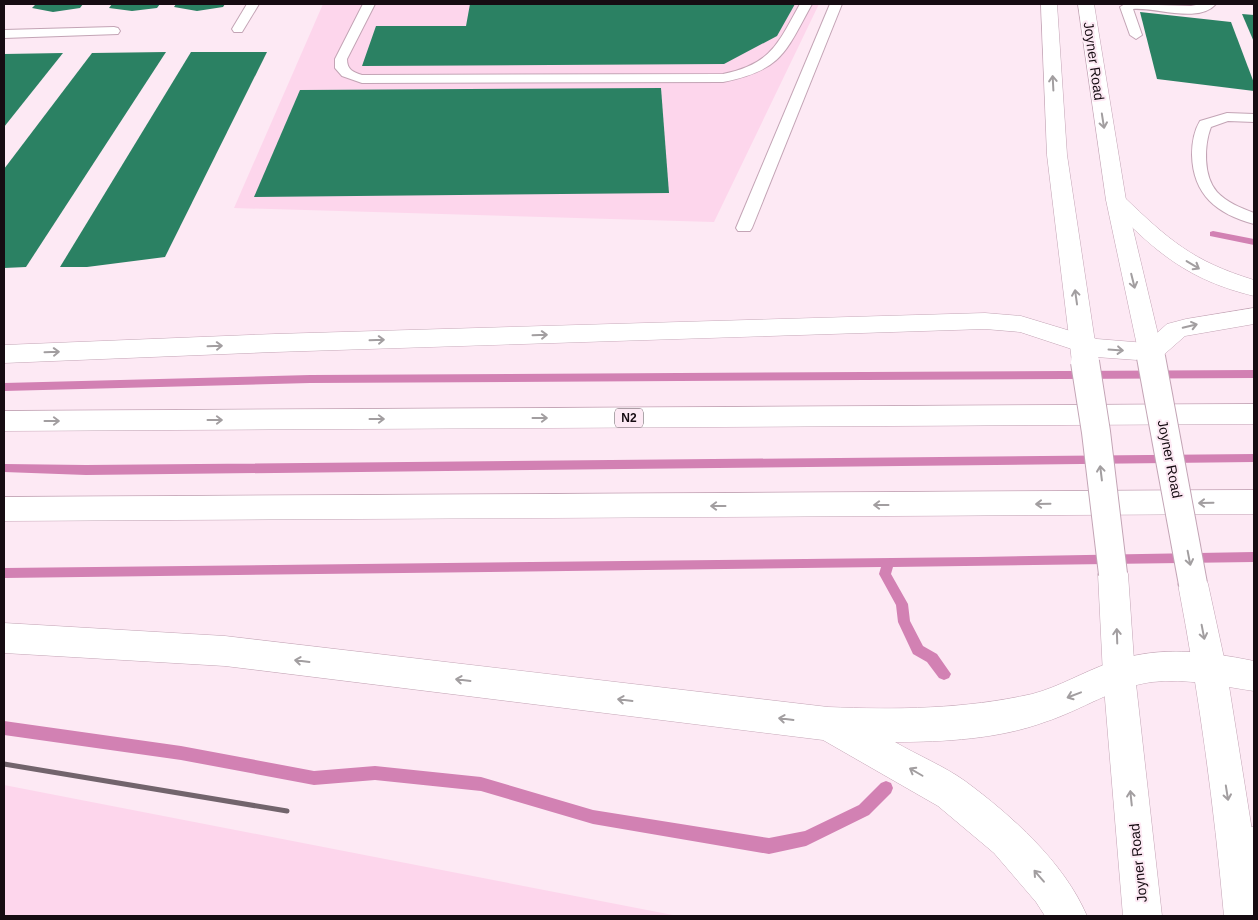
<svg xmlns="http://www.w3.org/2000/svg" width="1258" height="920" font-family="Arial,sans-serif">
<style>
.built{fill:#fdd6ec}
.lines{fill:none;stroke-linecap:round;stroke-linejoin:round}
.stream{fill:#d281b3;fill-rule:evenodd}
.building{fill:#2b8163}
.service-casing{stroke:#c3a4b5;stroke-width:2}
.minor-casing{stroke:#c3a4b5;stroke-width:1}
.motorway-casing{stroke:#c3a4b5;stroke-width:1}
.service{fill:#fff;fill-rule:evenodd}
.minor{fill:#fff;fill-rule:evenodd}
.motorway{fill:#fff;fill-rule:evenodd}
.rail{stroke:#72646c;stroke-width:5}
.minor-bridge-far1-casing{stroke:#c3a4b5;stroke-width:24;stroke-linecap:butt}
.minor-bridge-casing{stroke:#c3a4b5;stroke-width:30;stroke-linecap:butt}
.minor-bridge-far1{stroke:#fff;stroke-width:22}
.minor-bridge{stroke:#fff;stroke-width:28}
.oneway{stroke:#a29ea0}
.labels{text-anchor:middle;dominant-baseline:central;stroke-width:4;stroke-linejoin:round;paint-order:stroke}
.shield{fill:#fde9f4;stroke:#5b4e56;stroke-width:1}
.shield-label{font-size:12px;font-weight:bold;fill:#160c12}
.street-label{font-size:14px;fill:#160c12;stroke:#fde9f4}
</style>
<rect width="100%" height="100%" fill="#fde9f4"/>
<g class="built">
<polygon points="323,4 819,4 714,222 234,208"/>
<polygon points="4,785 678,916 4,916"/>
</g>
<g class="lines">
<g class="stream">
<polygon points="1213,231 1254,239 1254,245 1210,236 1210,232"/>
<polygon points="1254,370 1254,378 310,383 4,391 4,383 310,375"/>
<polygon points="1254,454 1254,462 86,475 4,472 4,464 86,465"/>
<polygon points="1254,552 1254,562 893,567 891,574 908,604 910,621 923,646 937,654 951,674 949,678 944,680 939,678 927,662 913,654 898,622 896,605 879,574 881,567 4,578 4,568 978,557"/>
<polygon points="4,721 181,746 314,771 375,766 481,777 593,810 769,838 805,831 859,805 881,783 886,781 891,783 893,788 891,793 869,815 806,846 769,854 593,824 481,791 375,780 314,785 181,760 4,735"/>
</g>
</g>
<g class="building">
<polygon points="36,4 83,4 80,8 53,12 32,8"/>
<polygon points="112,4 160,4 157,8 132,11 109,8"/>
<polygon points="176,4 225,4 223,7 197,11 174,7"/>
<polygon points="470,4 795,4 777,36 724,64 362,66 376,26 466,26"/>
<polygon points="1140,12 1231,22 1254,83 1254,91 1157,79"/>
<polygon points="1242,14 1254,15 1254,42"/>
<polygon points="166,52 26,267 4,268 4,169 92,53"/>
<polygon points="191,52 267,52 165,257 87,267 60,267"/>
<polygon points="63,53 4,127 4,54"/>
<polygon points="661,88 669,193 254,197 300,90"/>
</g>
<g class="lines">
<defs>
<g id="service">
<polygon points="247,4 259,4 242,32 234,32 232,29"/>
<path d="M363 4H375L347 59C347 70 353 72 362 75L723 74C772 64 778 43 800 4H812C785 53 782 70 723 82L362 83 342 76 335 68V59Z"/>
<polygon points="830,4 842,4 752,228 750,231 738,231 736,228"/>
<path d="M1125 4 1191 6 1201 4H1216C1198 24 1156 7 1133 9L1142 35 1136 39 1130 35 1120 7Z"/>
<polygon points="114,27 118,28 120,31 118,34 4,38 4,30"/>
<path d="M1227 113 1254 114V122L1228 121 1211 127C1204 145 1203 176 1217 192 1226 202 1241 208 1254 213V224C1217 214 1193 195 1192 155 1192 143 1194 131 1200 121Z"/>
</g>
<g id="minor">
<polygon points="1041,4 1057,4 1067,155 1098,362 1094,368 1085,371 1076,368 1072,362 1047,155"/>
<polygon points="1078,4 1094,4 1126,200 1163,355 1160,361 1151,364 1142,361 1139,355 1106,200"/>
<polygon points="1113,561 1124,565 1128,574 1135,675 1162,916 1123,916 1103,675 1098,574 1102,565"/>
<path d="M1193 571 1204 574 1208 584 1226 667 1254 843V916H1224C1214 805 1199 694 1178 584L1182 574Z"/>
</g>
<g id="motorway">
<path d="M1116 194 1123 196C1169 240 1192 261 1254 280V296C1188 280 1155 252 1109 204L1106 200 1109 196Z"/>
<polygon points="1254,308 1254,324 1185,336 1160,358 1151,361 1096,357 1020,332 985,329 275,352 4,363 4,345 275,334 985,313 1021,316 1097,339 1146,343 1167,324 1186,319"/>
<polygon points="1254,404 1254,424 4,431 4,411"/>
<polygon points="1254,490 1254,514 4,521 4,497"/>
<path d="M4 623 225 636 828 707C896 710 965 709 1032 694 1059 687 1083 672 1109 663 1157 645 1205 651 1254 661V691C1220 686 1187 678 1152 682 1114 687 1082 710 1045 722 999 739 944 742 895 742 917 755 944 766 965 781 1011 815 1064 862 1087 916H1045L1036 902 994 853 938 806 823 740 225 666 4 653Z"/>
<path d="M1254 826V870L1238 878 1225 872 1219 859C1226 842 1237 833 1254 826Z"/>
</g>
</defs>
<use href="#service" class="service-casing"/>
<use href="#minor" class="minor-casing"/>
<use href="#motorway" class="motorway-casing"/>
<use href="#service" class="service"/>
<use href="#minor" class="minor"/>
<use href="#motorway" class="motorway"/>
<polyline class="rail" points="4,764 287,811"/>
<defs>
<polyline id="minor-bridge-far1" points="1151,355 1152,358"/>
<g id="minor-bridge">
<polyline points="1151,357 1193,584"/>
<polyline points="1085,362 1096,432 1113,574"/>
</g>
</defs>
<use href="#minor-bridge-far1" class="minor-bridge-far1-casing"/>
<use href="#minor-bridge" class="minor-bridge-casing"/>
<use href="#minor-bridge-far1" class="minor-bridge-far1"/>
<use href="#minor-bridge" class="minor-bridge"/>
</g>
<defs><path id="oneway-shaft" d="M-6 0H5M1.5-3L5.5 0L1.5 3" fill="none" stroke-width="1.6" stroke-linecap="round" stroke-linejoin="round" transform="scale(1.25)"/></defs>
<g class="oneway">
<use href="#oneway-shaft" transform="translate(1053 83) rotate(-93)"/>
<use href="#oneway-shaft" transform="translate(1103 121) rotate(81)"/>
<use href="#oneway-shaft" transform="translate(1193 265) rotate(31)"/>
<use href="#oneway-shaft" transform="translate(1133 281) rotate(76)"/>
<use href="#oneway-shaft" transform="translate(1076 297) rotate(-98)"/>
<use href="#oneway-shaft" transform="translate(1190 326) rotate(-13)"/>
<use href="#oneway-shaft" transform="translate(540 335) rotate(-2)"/>
<use href="#oneway-shaft" transform="translate(377 340) rotate(-2)"/>
<use href="#oneway-shaft" transform="translate(215 346) rotate(-2)"/>
<use href="#oneway-shaft" transform="translate(1116 350) rotate(4)"/>
<use href="#oneway-shaft" transform="translate(52 352) rotate(-2)"/>
<use href="#oneway-shaft" transform="translate(540 418)"/>
<use href="#oneway-shaft" transform="translate(377 419)"/>
<use href="#oneway-shaft" transform="translate(215 420)"/>
<use href="#oneway-shaft" transform="translate(52 421)"/>
<use href="#oneway-shaft" transform="translate(1101 473) rotate(-97)"/>
<use href="#oneway-shaft" transform="translate(1206 503) rotate(179)"/>
<use href="#oneway-shaft" transform="translate(1043 504) rotate(179)"/>
<use href="#oneway-shaft" transform="translate(881 505) rotate(180)"/>
<use href="#oneway-shaft" transform="translate(718 506) rotate(180)"/>
<use href="#oneway-shaft" transform="translate(1189 558) rotate(79)"/>
<use href="#oneway-shaft" transform="translate(1203 632) rotate(79)"/>
<use href="#oneway-shaft" transform="translate(1117 636) rotate(-92)"/>
<use href="#oneway-shaft" transform="translate(302 661) rotate(-173)"/>
<use href="#oneway-shaft" transform="translate(463 680) rotate(-173)"/>
<use href="#oneway-shaft" transform="translate(1074 695) rotate(159)"/>
<use href="#oneway-shaft" transform="translate(625 700) rotate(-173)"/>
<use href="#oneway-shaft" transform="translate(786 719) rotate(-173)"/>
<use href="#oneway-shaft" transform="translate(916 772) rotate(-150)"/>
<use href="#oneway-shaft" transform="translate(1227 793) rotate(81)"/>
<use href="#oneway-shaft" transform="translate(1131 798) rotate(-96)"/>
<use href="#oneway-shaft" transform="translate(1039 876) rotate(-131)"/>
</g>
<g class="labels">
<rect class="shield" x="615" y="408.5" width="28" height="19" rx="4"/>
<g class="shield-label">
<text x="629" y="418">N2</text>
</g>
<g class="street-label">
<text transform="translate(1094 61) rotate(82)">Joyner Road</text>
<text transform="translate(1170 459) rotate(79)">Joyner Road</text>
<text transform="translate(1138 863) rotate(-96)">Joyner Road</text>
</g>
</g>
<rect width="1258" height="920" fill="none" stroke="#160c12" stroke-width="10"/>
</svg>
